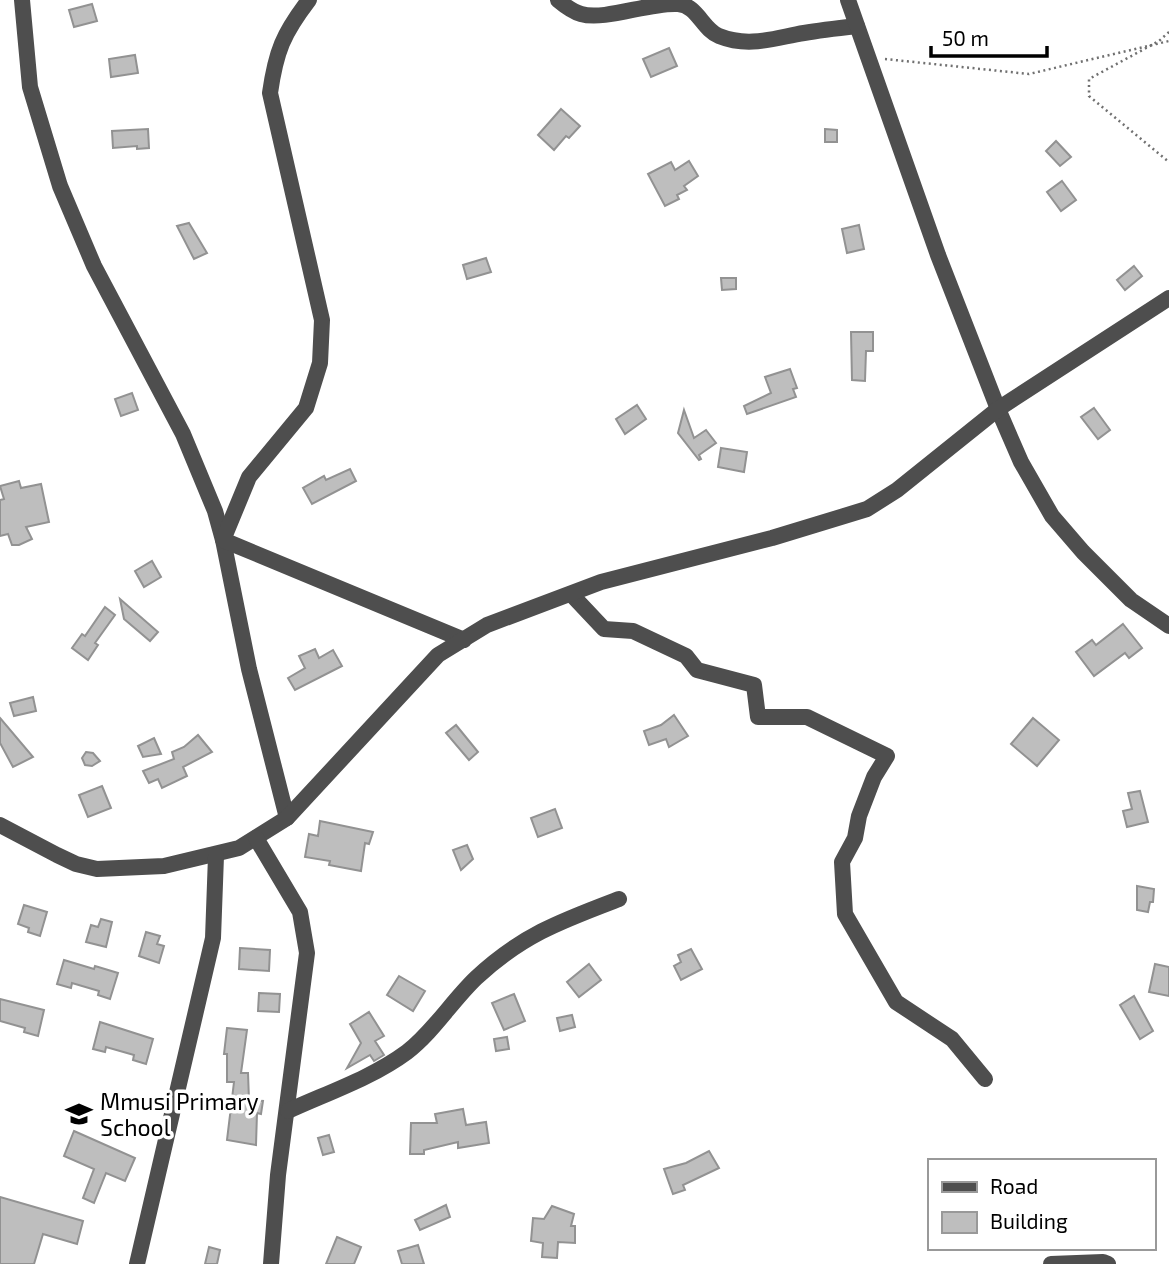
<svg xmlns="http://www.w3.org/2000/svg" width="1169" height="1264" font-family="'Exo 2',sans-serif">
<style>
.building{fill:#bebebe;stroke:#929292;stroke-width:2}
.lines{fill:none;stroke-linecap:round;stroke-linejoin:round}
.path{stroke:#707070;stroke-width:2.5;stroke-dasharray:2 3.5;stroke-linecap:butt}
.minor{stroke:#4e4e4e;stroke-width:16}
.labels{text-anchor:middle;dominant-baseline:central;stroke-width:7;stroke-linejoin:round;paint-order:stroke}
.poi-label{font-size:23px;fill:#000;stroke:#fff;text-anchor:start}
</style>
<rect width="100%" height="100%" fill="#fff"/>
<g class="building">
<polygon points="92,4 97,21 74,27 69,10"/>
<polygon points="669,48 677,66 651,77 643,59"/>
<polygon points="135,55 138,73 111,77 109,59"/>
<polygon points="561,109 580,126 569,138 566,136 554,150 538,135"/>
<polygon points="148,129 149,148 137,149 137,146 113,148 112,131"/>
<polygon points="825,129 837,130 837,142 825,142"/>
<polygon points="1056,141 1071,157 1060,166 1046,151"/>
<polygon points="689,161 698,176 684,186 687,190 677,195 679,199 665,206 648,174 671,162 675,170"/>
<polygon points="1062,181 1076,200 1061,211 1047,192"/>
<polygon points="189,223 207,253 194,259 177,226"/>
<polygon points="859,225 864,249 847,253 842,229"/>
<polygon points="486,258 491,272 467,279 463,265"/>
<polygon points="1134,266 1142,276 1125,290 1117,280"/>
<polygon points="721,278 736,278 736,289 722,290"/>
<polygon points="851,332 873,332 873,351 866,351 865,381 852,380"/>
<polygon points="790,369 797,388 793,389 796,397 747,414 744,406 771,393 765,377"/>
<polygon points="132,393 138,410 121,416 115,399"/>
<polygon points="637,405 646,419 625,434 616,419"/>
<polygon points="1094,408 1110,430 1098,439 1081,417"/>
<polygon points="684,410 694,438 706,430 716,443 699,455 701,459 699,460 678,433"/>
<polygon points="721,448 747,452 744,472 718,467"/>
<polygon points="350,469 356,481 312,504 303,488 324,476 326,480"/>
<polygon points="19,481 21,488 41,484 49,522 26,527 32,539 19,545 12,545 8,534 0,536 0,500 4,499 0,486"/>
<polygon points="152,561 161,577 144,587 135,571"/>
<polygon points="120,599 158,632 150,641 124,619"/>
<polygon points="105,607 115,615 95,643 98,645 88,660 72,648 82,634 85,636"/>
<polygon points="1123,624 1142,648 1129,658 1125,653 1094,676 1076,652 1092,640 1096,645"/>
<polygon points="315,649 319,658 333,650 342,666 295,690 288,678 305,668 299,656"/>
<polygon points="33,697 36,711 14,716 10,703"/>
<polygon points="674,715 688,736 669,747 666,739 649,745 644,731 661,725"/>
<polygon points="0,718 33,757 13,767 0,743"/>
<polygon points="1033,718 1059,740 1037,766 1011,744"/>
<polygon points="456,725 478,752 469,760 446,733"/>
<polygon points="198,735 212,752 183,767 187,776 162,788 158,779 149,783 143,771 174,759 172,752 184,747"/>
<polygon points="154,738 161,754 143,757 138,746"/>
<polygon points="86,752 93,753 100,761 92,766 85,765 82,758"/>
<polygon points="102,786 111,808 88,817 79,795"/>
<polygon points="1140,791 1148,822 1127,827 1123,811 1132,809 1128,793"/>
<polygon points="555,809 562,828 538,837 531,818"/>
<polygon points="320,821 373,832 369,844 365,843 361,871 329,865 330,861 305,857 309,834 318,836"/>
<polygon points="467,845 473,859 461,870 453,850"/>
<polygon points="1137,886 1154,889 1153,902 1150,902 1148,912 1137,910"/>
<polygon points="24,905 47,912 40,936 28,932 29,928 18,924"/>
<polygon points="101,919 112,922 106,947 86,942 91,925 98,927"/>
<polygon points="146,932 160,936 157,944 164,946 159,963 139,956"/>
<polygon points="240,948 270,950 269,971 239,969"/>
<polygon points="691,949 702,969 681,980 674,966 681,962 678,955"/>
<polygon points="64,960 94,969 95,966 118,973 110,999 98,995 99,991 72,983 71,988 57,984"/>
<polygon points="589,964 601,980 579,997 567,982"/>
<polygon points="1155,964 1169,967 1169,996 1149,992"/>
<polygon points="399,976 425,991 413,1011 387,995"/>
<polygon points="259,993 280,994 279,1012 258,1011"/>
<polygon points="514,994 525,1021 504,1030 492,1003"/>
<polygon points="1134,996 1153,1031 1140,1039 1120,1005"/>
<polygon points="0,999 44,1010 38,1036 24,1032 25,1028 0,1021"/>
<polygon points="369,1012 384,1036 375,1041 384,1055 374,1061 370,1055 347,1068 361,1043 350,1024"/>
<polygon points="572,1015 575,1027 560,1031 557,1018"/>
<polygon points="100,1022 153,1039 146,1064 133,1060 134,1055 106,1047 105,1052 93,1049"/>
<polygon points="227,1028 247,1030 241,1073 248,1073 249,1100 263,1101 261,1114 257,1113 256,1145 227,1140 234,1082 227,1082 227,1054 224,1054"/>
<polygon points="507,1037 509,1049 496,1051 494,1039"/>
<polygon points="463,1109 466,1125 486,1122 489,1143 458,1148 458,1142 424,1150 424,1154 410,1154 411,1123 437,1123 435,1114"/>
<polygon points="74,1131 135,1158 125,1181 106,1173 94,1203 83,1198 94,1169 64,1156"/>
<polygon points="329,1135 334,1152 323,1155 318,1138"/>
<polygon points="709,1151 719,1168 683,1185 685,1190 673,1194 664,1169 686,1163"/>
<polygon points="0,1197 83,1221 77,1244 43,1234 34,1264 0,1264"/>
<polygon points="446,1205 450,1217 420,1230 415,1220"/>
<polygon points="552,1206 574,1214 571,1226 575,1226 575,1243 558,1242 557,1258 542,1257 543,1243 531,1241 533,1218 544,1219"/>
<polygon points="337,1237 361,1247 354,1264 326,1264"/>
<polygon points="418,1245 424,1264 402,1264 398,1251"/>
<polygon points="209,1247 220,1250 217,1264 205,1264"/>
</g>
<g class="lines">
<g class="path">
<polyline points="1169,32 1159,41 1089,79 1089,96 1169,162"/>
<polyline points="885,59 1029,74 1169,41"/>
</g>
<g class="minor">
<polyline points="22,0 30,87 60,186 94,266 183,434 215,511 223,540 249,669 287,818"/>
<path d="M309 0C283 34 276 51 270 93L322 320 320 363 306 408 249 477 223 540 464 640"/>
<path d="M558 0C564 5 574 12 581 14 605 21 650 2 678 4 697 5 703 30 719 36 749 48 774 38 804 33 821 30 839 28 857 26"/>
<polyline points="848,0 938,255 998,409 1021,462 1052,516 1083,552 1131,600 1169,626"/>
<polyline points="571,594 604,629 633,631 686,656 697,670 754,685 758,717 807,717 887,756 874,777 859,816 855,838 842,862 845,914 896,1002 952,1039 985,1079"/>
<polyline points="0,825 57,855 76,864 97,869 164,866 239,848 287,818 438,655 487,625 601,582 772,538 867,509 897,490 998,409 1169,298"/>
<polyline points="256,838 300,912 307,953 278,1175 271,1264"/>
<path d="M288 1111C327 1093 372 1078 407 1052 433 1032 452 1001 476 978 522 935 561 921 619 899"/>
<polyline points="137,1264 213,938 216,856"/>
<polyline points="1051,1264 1103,1262 1108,1264"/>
</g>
</g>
<defs>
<symbol id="school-bare" viewBox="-9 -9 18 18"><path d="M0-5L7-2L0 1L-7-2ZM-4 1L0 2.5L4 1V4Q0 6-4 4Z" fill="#000" stroke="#fff" stroke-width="2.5" paint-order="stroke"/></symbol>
</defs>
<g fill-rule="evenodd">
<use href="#school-bare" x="60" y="1095" width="38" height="38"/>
</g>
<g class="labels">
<g class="poi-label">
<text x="100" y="1101">Mmusi Primary<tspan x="100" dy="26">School</tspan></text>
</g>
</g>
<rect x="928" y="1159" width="228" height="91" fill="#ffffff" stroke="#999999" stroke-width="2"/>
<rect x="942" y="1182" width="35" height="10" fill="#4e4e4e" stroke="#999999" stroke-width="2"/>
<text x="990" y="1194" font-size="21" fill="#000000">Road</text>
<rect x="942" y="1212" width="35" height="21" fill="#bebebe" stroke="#999999" stroke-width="2"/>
<text x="990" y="1229" font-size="21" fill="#000000">Building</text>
<path d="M931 46v10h116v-10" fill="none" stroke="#000000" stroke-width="3.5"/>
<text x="942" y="46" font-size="21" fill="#000000" stroke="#ffffff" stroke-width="5" paint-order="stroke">50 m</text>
</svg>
